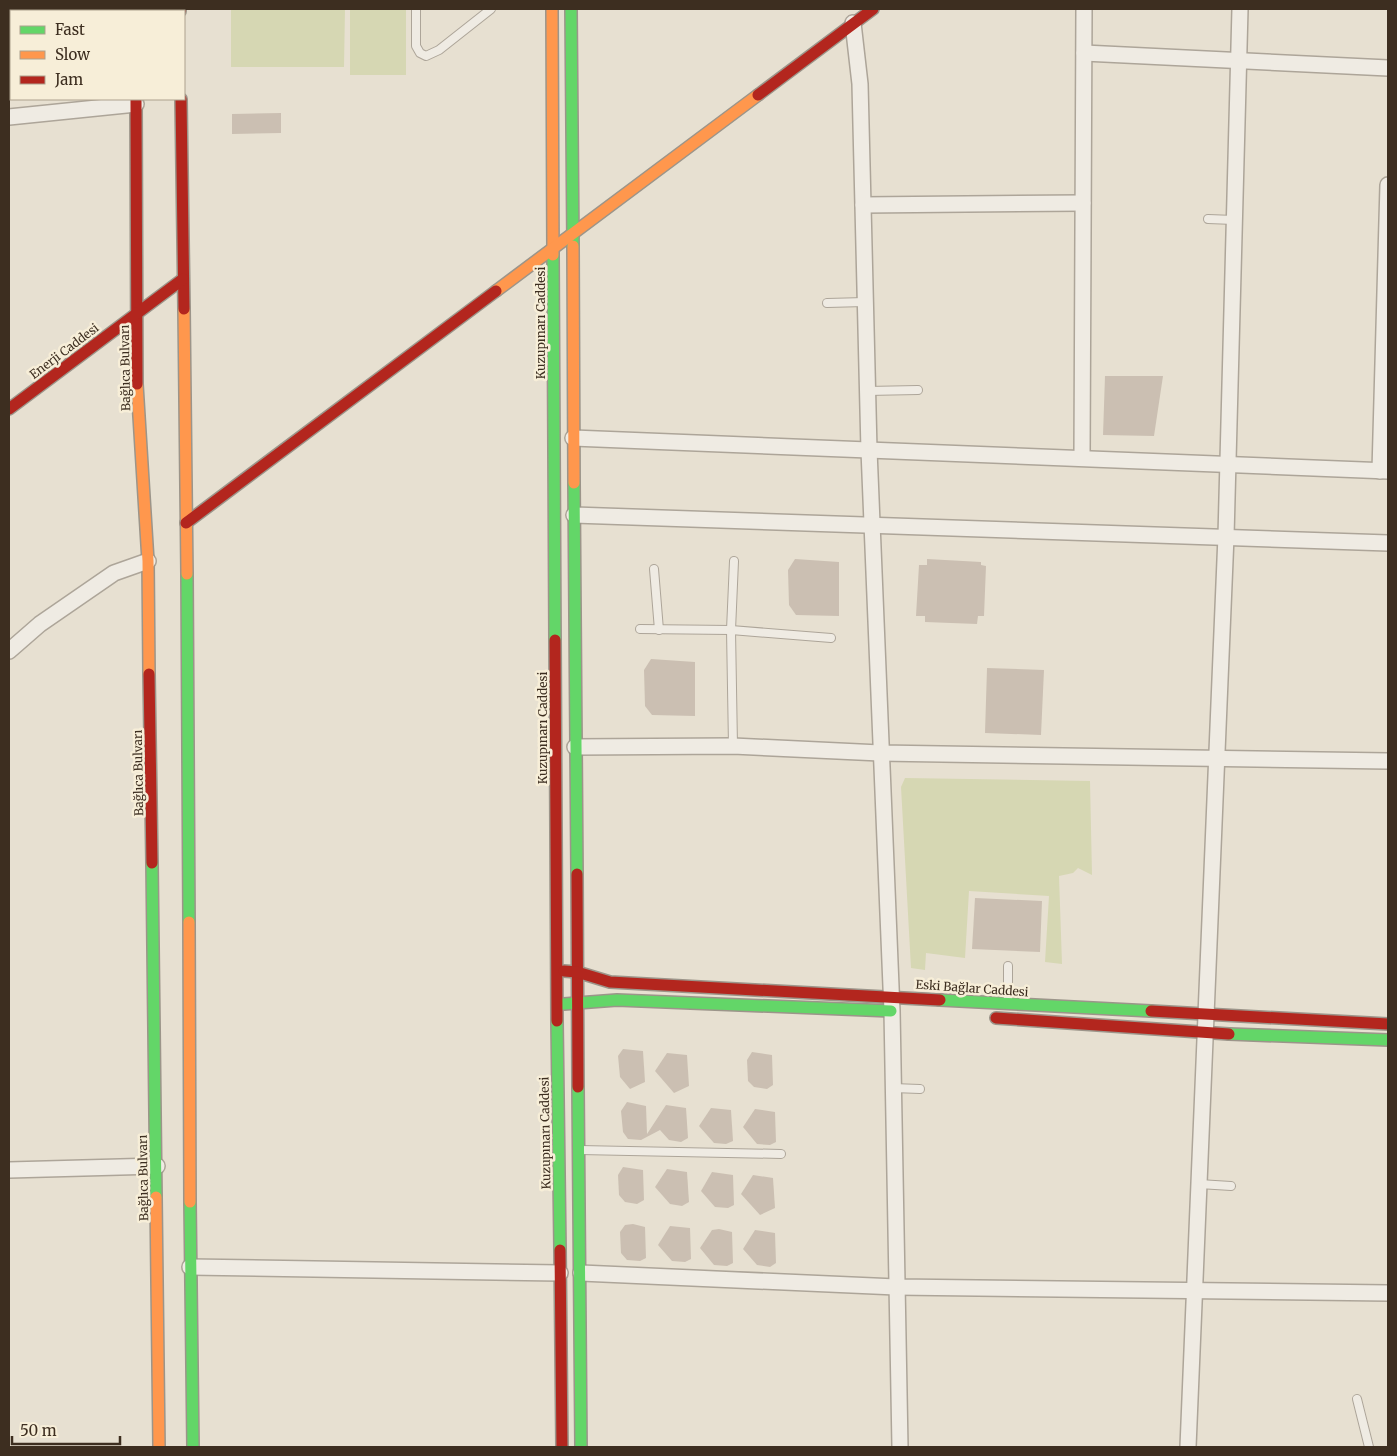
<svg xmlns="http://www.w3.org/2000/svg" width="1397" height="1456" font-family="Merriweather,serif">
<style>
.green{fill:#d6d7b3}
.building{fill:#cbbfb2}
.lines{fill:none;stroke-linecap:round;stroke-linejoin:round}
.lane-casing{stroke:#ada599;stroke-width:10}
.street-casing{stroke:#ada599;stroke-width:18}
.fast-casing{stroke:#9c958a;stroke-width:14}
.slow-casing{stroke:#9c958a;stroke-width:14}
.jam-casing{stroke:#9c958a;stroke-width:14}
.lane{stroke:#efebe3;stroke-width:8}
.street{stroke:#efebe3;stroke-width:15}
.fast{stroke:#63d668;stroke-width:11}
.slow{stroke:#ff974d;stroke-width:11}
.jam{stroke:#b3261e;stroke-width:11}
.labels{text-anchor:middle;dominant-baseline:central;stroke-width:5;stroke-linejoin:round;paint-order:stroke}
.street-label{font-size:12px;fill:#3d2e20;stroke:#f7eed8}
</style>
<rect width="100%" height="100%" fill="#e7e0d1"/>
<g class="green">
<polygon points="231,9 345,9 344,67 231,67"/>
<rect x="350" y="9" width="56" height="66"/>
<polygon points="905,778 1090,781 1092,875 1078,868 1073,873 1059,876 1062,964 1045,962 1049,896 969,891 965,958 926,953 925,970 911,968 901,787"/>
</g>
<g class="building">
<polygon points="281,113 281,133 232,134 232,114"/>
<polygon points="1105,376 1163,376 1154,436 1103,435"/>
<polygon points="795,559 839,562 839,616 796,615 789,605 788,570"/>
<polygon points="927,559 981,562 981,565 986,566 984,616 978,616 977,624 925,622 925,616 916,616 919,565 927,565"/>
<polygon points="651,659 695,662 695,716 652,715 645,706 644,670"/>
<polygon points="987,668 1044,670 1041,735 985,733"/>
<polygon points="975,898 1042,901 1040,952 972,949"/>
<polygon points="623,1049 643,1051 645,1082 630,1089 620,1077 618,1056"/>
<polygon points="752,1052 772,1055 773,1085 767,1089 754,1087 748,1081 747,1060"/>
<polygon points="667,1053 687,1055 689,1086 674,1093 655,1071"/>
<polygon points="627,1102 646,1106 647,1134 666,1105 686,1108 688,1138 681,1142 669,1140 660,1130 641,1140 628,1139 623,1132 621,1111"/>
<polygon points="711,1108 731,1110 733,1141 726,1144 714,1143 699,1126"/>
<polygon points="755,1109 775,1112 776,1142 770,1145 757,1144 743,1127"/>
<polygon points="623,1167 643,1170 644,1200 637,1204 625,1202 619,1195 618,1175"/>
<polygon points="667,1169 687,1172 689,1202 682,1206 670,1204 655,1187"/>
<polygon points="712,1172 733,1175 734,1205 728,1208 715,1207 701,1191"/>
<polygon points="753,1175 773,1178 775,1208 760,1215 741,1194"/>
<polygon points="633,1224 645,1227 646,1258 640,1261 627,1260 621,1253 620,1232 625,1225"/>
<polygon points="670,1226 690,1228 691,1259 685,1262 672,1261 658,1245"/>
<polygon points="719,1229 732,1232 733,1263 727,1266 714,1265 700,1248 712,1230"/>
<polygon points="755,1230 775,1233 776,1263 770,1267 757,1265 743,1249"/>
</g>
<g class="lines">
<defs>
<g id="lane">
<polyline points="416,9 416,46 420,53 426,56 439,50 491,9"/>
<polyline points="1208,219 1234,220"/>
<polyline points="827,303 865,302"/>
<polyline points="867,391 918,390"/>
<polyline points="654,569 659,630"/>
<polyline points="640,629 731,630 831,638"/>
<polyline points="733,746 731,630 734,561"/>
<polyline points="1008,1003 1008,966"/>
<polyline points="893,1088 920,1089"/>
<polyline points="580,1150 781,1154"/>
<polyline points="1199,1184 1231,1186"/>
<polyline points="1357,1399 1369,1447"/>
</g>
<g id="street">
<polyline points="853,23 860,84 869,450 892,1011 900,1447"/>
<polyline points="1084,53 1388,68"/>
<polyline points="9,68 11,67"/>
<polyline points="9,117 136,104"/>
<polyline points="863,205 1083,203"/>
<polyline points="573,438 1388,471"/>
<polyline points="1082,458 1084,9"/>
<polyline points="1380,471 1388,185"/>
<polyline points="574,515 1388,543"/>
<polyline points="9,651 40,624 114,573 148,561"/>
<polyline points="575,747 733,746 880,753 1388,761"/>
<polyline points="9,1170 157,1166"/>
<polyline points="190,1267 560,1273"/>
<polyline points="581,1273 896,1287 1388,1293"/>
<polyline points="1188,1447 1226,536 1240,9"/>
</g>
<g id="fast">
<polyline points="571,9 573,246"/>
<polyline points="553,255 555,640"/>
<polyline points="574,483 577,874"/>
<polyline points="187,574 189,922"/>
<polyline points="152,863 156,1197"/>
<polyline points="940,1000 1151,1011"/>
<polyline points="564,1004 617,1000 891,1011"/>
<polyline points="557,1021 560,1250"/>
<polyline points="1229,1034 1388,1040"/>
<polyline points="578,1087 581,1447"/>
<polyline points="190,1202 193,1447"/>
</g>
<g id="slow">
<polyline points="137,9 137,11"/>
<polyline points="552,9 553,255"/>
<polyline points="573,246 574,483"/>
<polyline points="496,291 758,95"/>
<polyline points="184,309 187,574"/>
<polyline points="137,384 148,561 149,674"/>
<polyline points="189,922 190,1202"/>
<polyline points="156,1197 159,1447"/>
</g>
<g id="jam">
<polyline points="180,9 180,11"/>
<polyline points="758,95 873,9"/>
<polyline points="136,99 137,384"/>
<polyline points="181,99 184,309"/>
<polyline points="9,409 183,279"/>
<polyline points="186,523 496,291"/>
<polyline points="555,640 557,1021"/>
<polyline points="149,674 152,863"/>
<polyline points="577,874 578,1087"/>
<polyline points="564,971 577,972 610,982 940,1000"/>
<polyline points="1151,1011 1388,1024"/>
<polyline points="996,1018 1229,1034"/>
<polyline points="560,1250 562,1447"/>
</g>
</defs>
<use href="#lane" class="lane-casing"/>
<use href="#street" class="street-casing"/>
<use href="#fast" class="fast-casing"/>
<use href="#slow" class="slow-casing"/>
<use href="#jam" class="jam-casing"/>
<use href="#lane" class="lane"/>
<use href="#street" class="street"/>
<use href="#fast" class="fast"/>
<use href="#slow" class="slow"/>
<use href="#jam" class="jam"/>
</g>
<g class="labels">
<g class="street-label">
<text transform="translate(540 323) rotate(-90)">Kuzupınarı Caddesi</text>
<text transform="translate(64 351) rotate(-37)">Enerji Caddesi</text>
<text transform="translate(125 368) rotate(-91)">Bağlıca Bulvarı</text>
<text transform="translate(542 728) rotate(-90)">Kuzupınarı Caddesi</text>
<text transform="translate(138 773) rotate(-91)">Bağlıca Bulvarı</text>
<text transform="translate(972 988) rotate(4)">Eski Bağlar Caddesi</text>
<text transform="translate(545 1133) rotate(-91)">Kuzupınarı Caddesi</text>
<text transform="translate(143 1178) rotate(-91)">Bağlıca Bulvarı</text>
</g>
</g>
<rect width="1397" height="1456" fill="none" stroke="#3d2e20" stroke-width="20"/>
<rect x="10" y="10" width="175" height="90" fill="#f7eed8" stroke="#ada18e"/>
<rect x="20" y="26" width="25" height="8" fill="#63d668" stroke="#ada18e"/>
<text x="55" y="35" font-size="15" fill="#3d2e20">Fast</text>
<rect x="20" y="51" width="25" height="8" fill="#ff974d" stroke="#ada18e"/>
<text x="55" y="60" font-size="15" fill="#3d2e20">Slow</text>
<rect x="20" y="76" width="25" height="8" fill="#b3261e" stroke="#ada18e"/>
<text x="55" y="85" font-size="15" fill="#3d2e20">Jam</text>
<path d="M12 1436v8h108v-8" fill="none" stroke="#3d2e20" stroke-width="2.5"/>
<text x="20" y="1436" font-size="15" fill="#3d2e20" stroke="#f7eed8" stroke-width="4" paint-order="stroke">50 m</text>
</svg>
